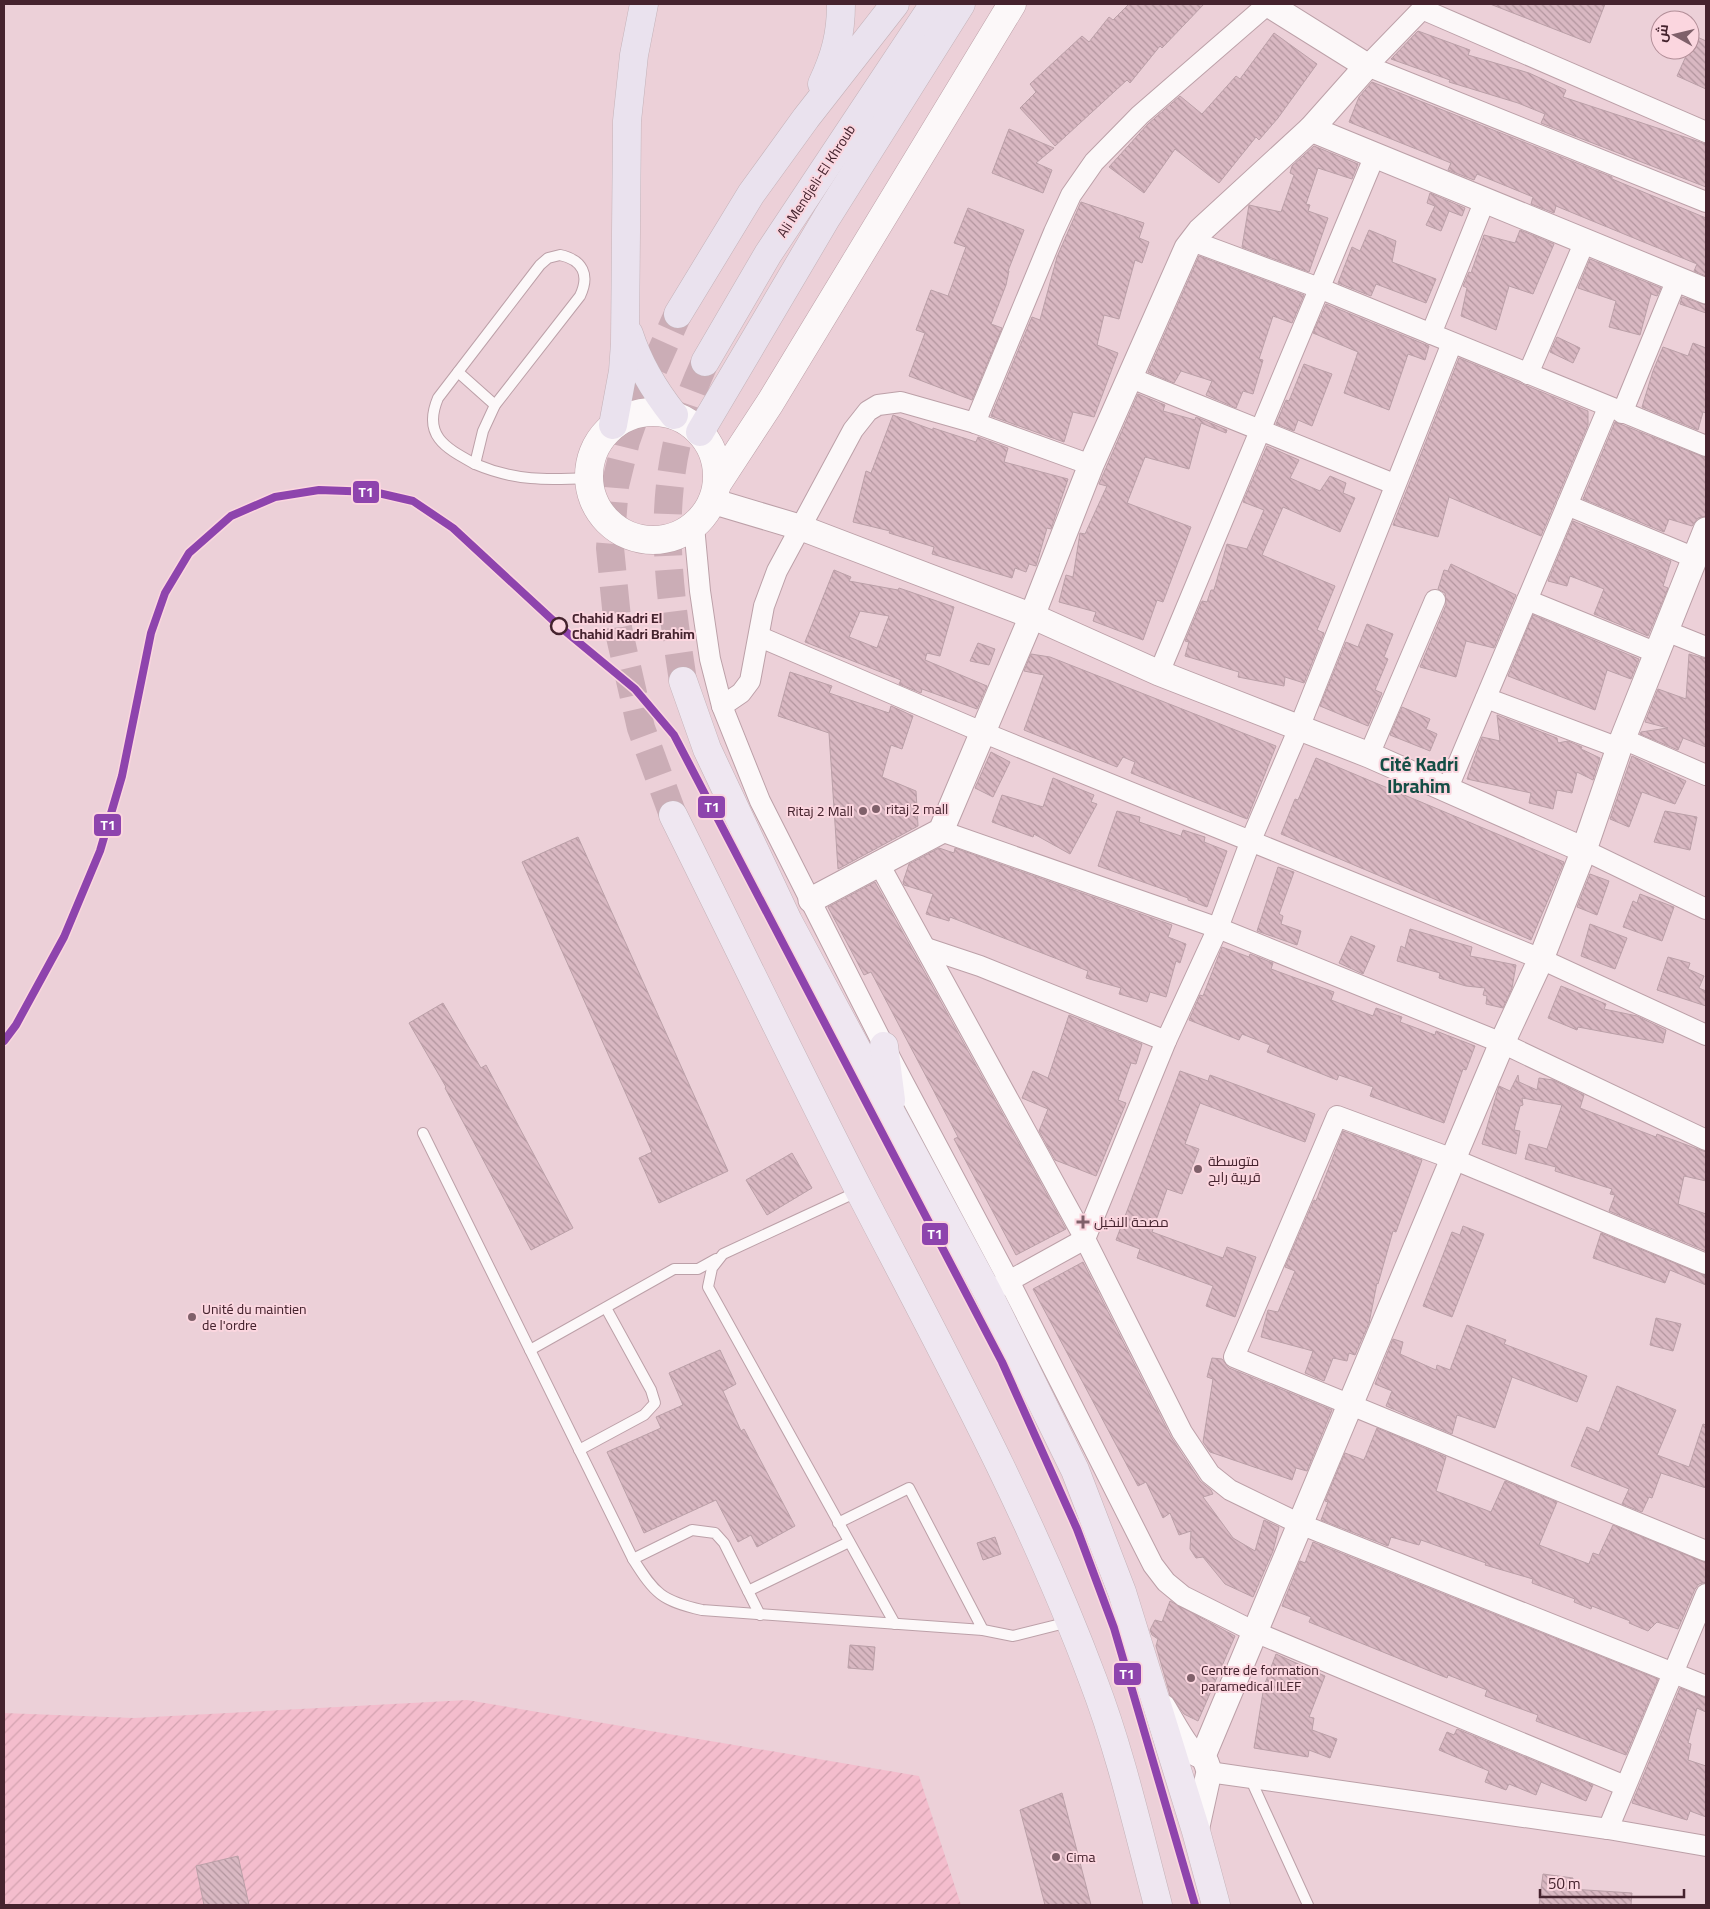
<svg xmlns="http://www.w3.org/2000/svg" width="1710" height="1909" font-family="Georgia,Cairo,serif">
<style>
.industrial{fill:url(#industrial-furrows)}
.building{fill:url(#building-back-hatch);stroke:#bba0a8;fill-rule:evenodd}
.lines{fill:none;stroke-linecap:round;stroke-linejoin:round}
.trunk-tunnel{stroke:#cbadb6;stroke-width:28;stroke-dasharray:28 14;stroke-linecap:butt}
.service-casing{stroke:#bca0a8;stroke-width:12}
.minor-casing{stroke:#bca0a8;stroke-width:22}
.tertiary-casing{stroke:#bca0a8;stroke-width:27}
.secondary-casing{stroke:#bca0a8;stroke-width:29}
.primary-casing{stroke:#c4b2b8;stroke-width:29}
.trunk-casing{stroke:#c4b2b8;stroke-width:29}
.service{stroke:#fcf8f9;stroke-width:10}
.minor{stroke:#fcf8f9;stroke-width:20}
.tertiary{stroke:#fcf8f9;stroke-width:25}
.secondary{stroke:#fcf8f9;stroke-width:28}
.primary{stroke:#efe7f1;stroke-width:28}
.trunk{stroke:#eae2ee;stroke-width:28}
.tram-1-casing{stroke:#fbd6df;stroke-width:11}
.tram-1{stroke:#8e44ad;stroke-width:8}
.stop-dot{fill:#fbd6df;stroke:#45232e;stroke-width:2.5}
.poi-dot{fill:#7f606a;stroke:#fbd6df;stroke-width:2}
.labels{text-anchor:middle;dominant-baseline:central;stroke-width:4;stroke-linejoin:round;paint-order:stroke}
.street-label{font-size:14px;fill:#45232e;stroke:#fbd6df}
.stop-label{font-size:14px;font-weight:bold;fill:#45232e;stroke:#fbd6df;text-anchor:start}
.poi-label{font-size:14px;fill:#45232e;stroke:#fbd6df;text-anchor:start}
.district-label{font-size:19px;font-weight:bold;fill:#144e45;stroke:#fbd6df}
.line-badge{stroke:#fbd6df;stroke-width:2}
.badge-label{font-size:14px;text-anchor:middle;font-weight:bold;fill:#fff}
</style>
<defs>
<pattern id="industrial-furrows" width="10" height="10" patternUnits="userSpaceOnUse" patternTransform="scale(1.25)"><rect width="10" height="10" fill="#f4bdcd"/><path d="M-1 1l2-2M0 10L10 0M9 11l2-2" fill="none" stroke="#d3a2b0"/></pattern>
<pattern id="building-back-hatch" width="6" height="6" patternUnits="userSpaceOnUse" patternTransform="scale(1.25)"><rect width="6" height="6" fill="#d9b8c2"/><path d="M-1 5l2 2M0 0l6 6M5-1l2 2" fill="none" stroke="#b2959e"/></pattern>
</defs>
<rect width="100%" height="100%" fill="#ecd0d8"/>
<polygon class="industrial" points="467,1700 919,1776 961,1905 4,1905 4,1713 134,1718"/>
<g class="building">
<polygon points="1129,4 1204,4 1162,48 1160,46 1130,83 1127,80 1055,146 1020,108 1036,92 1030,84 1082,36 1089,42 1109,17 1113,20"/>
<polygon points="1490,4 1605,4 1590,43"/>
<polygon points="1418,31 1470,50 1468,55 1529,73 1566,90 1563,97 1706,144 1706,187 1541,123 1545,114 1518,103 1449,82 1450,80 1391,59"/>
<polygon points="1274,33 1317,64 1278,118 1259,140 1256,137 1219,183 1175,149 1144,193 1109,167 1148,124 1180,96 1202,114 1236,76 1240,79"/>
<polygon points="1695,36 1706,41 1706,89 1677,76"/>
<polygon points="1372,82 1612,177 1612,179 1706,218 1706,276 1694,271 1697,264 1556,206 1554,213 1531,204 1533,197 1477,174 1474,180 1448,170 1451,163 1349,122 1359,97"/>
<polygon points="1009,129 1054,148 1036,163 1052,170 1043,193 992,173"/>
<polygon points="1314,146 1358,164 1352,179 1318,168 1306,204 1310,205 1308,211 1328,218 1309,272 1242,247 1249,205 1281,212 1294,175 1290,173 1292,166"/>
<polygon points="1430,193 1465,208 1462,216 1449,211 1441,231 1426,225 1435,206 1427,203"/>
<polygon points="1081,202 1144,223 1139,238 1149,242 1142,263 1135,260 1119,319 1104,315 1097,345 1118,353 1094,417 1073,412 1064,442 991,416 1032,317 1040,320 1057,257"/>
<polygon points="968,208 1024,230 1008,271 1009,271 1006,285 991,324 1002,328 972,400 909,376 925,333 916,330 931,290 948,296 966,247 954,243"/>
<polygon points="1369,230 1396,241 1392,262 1436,279 1426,303 1376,284 1371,296 1338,283 1352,247 1360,251"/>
<polygon points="1520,230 1554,244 1533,294 1509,286 1496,330 1461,316 1467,288 1463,286 1469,272 1471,273 1484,235 1515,243"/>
<polygon points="1199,256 1304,295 1292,323 1273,316 1259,359 1263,360 1253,394 1243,391 1236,408 1206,395 1212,381 1181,371 1174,383 1148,372"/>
<polygon points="1590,259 1661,288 1657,296 1651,294 1640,335 1609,327 1616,301 1578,288"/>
<polygon points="1682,297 1706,305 1706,313 1680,304"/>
<polygon points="1326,304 1429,346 1425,360 1408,354 1389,410 1344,393 1358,352 1313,333"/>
<polygon points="1557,337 1580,348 1573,363 1550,352"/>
<polygon points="1693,343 1706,348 1706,413 1703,412 1698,430 1642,407 1653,371 1663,347 1688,356"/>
<polygon points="1459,358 1588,411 1588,425 1541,536 1449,497 1438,537 1393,525"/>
<polygon points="1304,364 1332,374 1312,426 1298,420 1294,431 1276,424 1286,400 1289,401"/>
<polygon points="1138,394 1165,405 1163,411 1195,420 1196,417 1227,430 1226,433 1201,423 1189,469 1145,457 1127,503 1191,527 1163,602 1157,600 1143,640 1093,621 1096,612 1059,602 1066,575 1073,577 1080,533 1085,534 1107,486 1099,484"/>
<polygon points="893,415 933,430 933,428 976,442 978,437 1008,448 1004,462 1068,479 1051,529 1047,528 1036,566 1029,564 1026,572 1015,568 1012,578 932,554 934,547 889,533 890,531 853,522 866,471 871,473"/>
<polygon points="1615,422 1706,458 1706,516 1698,518 1692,526 1669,519 1664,532 1583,499"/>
<polygon points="1267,446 1299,460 1290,478 1320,491 1330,476 1346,483 1343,493 1355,498 1340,532 1283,507 1262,555 1335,586 1317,630 1324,633 1304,683 1285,677 1284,686 1238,677 1239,672 1185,656 1189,642 1185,641 1202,601 1207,602 1211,590 1214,590 1227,544 1247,549 1264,510 1243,502"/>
<polygon points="1573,521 1671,561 1663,586 1668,588 1648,636 1594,614 1604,589 1570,576 1567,586 1548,581"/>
<polygon points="1451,564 1516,595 1494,648 1466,641 1456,677 1420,667 1446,605 1445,593 1438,589 1444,570 1448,571"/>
<path d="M834 570 851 577 849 581 898 590 899 588 954 607 940 656 927 653 925 660 987 686 977 709 922 689 921 693 899 684 901 680 805 642ZM860 611 889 616 877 648 849 637Z"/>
<polygon points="1533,615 1639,659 1631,679 1607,670 1595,710 1508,676"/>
<polygon points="1367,624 1393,634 1384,657 1388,659 1375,690 1382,693 1368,726 1320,706 1346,642 1358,647"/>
<polygon points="978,643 995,649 989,665 970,661"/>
<polygon points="1031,654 1050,657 1276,746 1247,819 1131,773 1135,762 1123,757 1117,767 1024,730 1044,675 1024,671"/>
<polygon points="1689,654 1706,659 1706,747 1683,738 1678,750 1640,734 1641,732 1668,728 1645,722 1658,689 1686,699"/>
<polygon points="790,672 832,686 829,693 889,713 891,706 913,716 902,749 891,745 882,777 916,791 918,826 838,869 829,733 778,716"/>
<polygon points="1402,707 1430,719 1426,729 1437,734 1430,751 1390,735"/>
<polygon points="1497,715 1557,738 1558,743 1568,741 1582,747 1581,749 1600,758 1593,780 1577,772 1572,793 1557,790 1553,809 1529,803 1531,793 1467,779 1482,737 1500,741"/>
<polygon points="991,752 1010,762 993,797 975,788"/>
<polygon points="1632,756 1686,781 1675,804 1642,792 1629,827 1610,819"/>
<polygon points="1316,758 1564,862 1531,940 1281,834 1295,799 1298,800"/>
<polygon points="1053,778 1094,795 1091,802 1097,804 1070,854 1034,834 1033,837 992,822 1002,795 1043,807"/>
<polygon points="1117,811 1140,817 1139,822 1181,836 1183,830 1205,837 1204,842 1227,851 1207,907 1188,900 1188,898 1098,866"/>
<polygon points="1665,811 1697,817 1690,850 1654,842"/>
<polygon points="578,837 728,1171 659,1203 639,1158 652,1152 522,862"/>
<polygon points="939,848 954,853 955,848 1172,925 1168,937 1186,944 1180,963 1176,961 1166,997 1150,992 1147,1002 1119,994 1121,988 1086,978 1088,971 950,917 949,921 926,914 933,894 904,885 903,882 909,864"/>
<polygon points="1278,867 1294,872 1279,914 1283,916 1281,924 1301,931 1297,945 1257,931"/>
<polygon points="1590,874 1609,881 1597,915 1577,907"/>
<polygon points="875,882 1066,1229 1016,1255 954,1139 958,1137 871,972 864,975 828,907"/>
<polygon points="1640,894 1674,907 1662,941 1623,927 1633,901 1637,903"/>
<polygon points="1590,924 1627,938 1615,969 1581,956"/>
<polygon points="1410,929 1472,947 1470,956 1516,965 1512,988 1503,1008 1486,1004 1487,996 1483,995 1485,988 1466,986 1439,978 1440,973 1397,961 1401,946 1405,948"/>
<polygon points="1351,936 1375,946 1363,974 1339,963"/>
<polygon points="1222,947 1249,957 1250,954 1273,963 1271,969 1334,992 1331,1000 1373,1016 1376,1008 1402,1017 1400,1022 1435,1035 1436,1031 1475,1046 1466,1070 1463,1069 1444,1123 1370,1096 1373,1087 1339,1075 1337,1080 1267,1052 1270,1045 1242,1034 1239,1040 1189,1020 1200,995 1203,996"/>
<polygon points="1668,957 1690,963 1688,969 1704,976 1699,988 1706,991 1706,1006 1657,990"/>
<polygon points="1561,986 1606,1004 1604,1009 1637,1016 1666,1030 1663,1043 1578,1027 1577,1030 1548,1018"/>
<polygon points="443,1003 481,1068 486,1065 573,1228 531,1250 445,1088 446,1087 409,1023"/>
<polygon points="1069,1015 1142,1044 1136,1064 1131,1063 1118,1100 1126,1103 1096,1176 1055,1160 1039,1131 1048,1109 1022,1098 1033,1071 1048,1078"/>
<polygon points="1180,1071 1208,1081 1210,1075 1315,1114 1305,1142 1200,1103 1185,1144 1199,1149 1182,1194 1167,1189 1152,1232 1223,1258 1227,1247 1256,1257 1235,1317 1206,1306 1213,1286 1137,1258 1140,1249 1116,1240"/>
<polygon points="1518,1075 1519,1082 1537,1090 1539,1078 1553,1080 1584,1095 1580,1108 1656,1137 1657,1134 1706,1152 1706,1181 1684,1176 1678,1204 1706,1214 1706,1251 1609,1211 1615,1195 1610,1194 1612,1189 1555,1171 1556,1167 1525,1159 1529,1144 1547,1149 1562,1105 1522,1098 1523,1105 1520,1106 1514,1130 1520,1131 1516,1154 1482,1144 1499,1086 1510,1091"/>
<polygon points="1343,1131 1422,1160 1396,1232 1393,1231 1378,1284 1377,1283 1369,1323 1355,1355 1349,1353 1347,1361 1333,1358 1324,1381 1305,1373 1313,1351 1261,1337 1268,1310 1278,1312 1295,1271 1285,1267 1314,1200 1316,1201"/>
<polygon points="792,1153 812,1188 767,1215 746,1180"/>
<polygon points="1463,1226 1484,1234 1452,1317 1423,1306 1452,1232 1460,1235"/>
<polygon points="1601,1233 1706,1276 1706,1285 1670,1270 1665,1283 1593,1258"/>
<polygon points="1083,1262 1171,1437 1200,1481 1211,1490 1213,1494 1203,1497 1233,1538 1255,1551 1264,1520 1279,1527 1273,1551 1253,1597 1225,1584 1203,1557 1196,1558 1190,1549 1191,1531 1179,1535 1170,1513 1163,1518 1146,1482 1138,1486 1033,1289"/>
<polygon points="1656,1318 1681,1324 1673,1351 1650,1345"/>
<polygon points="1467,1325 1506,1340 1504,1344 1587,1376 1577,1402 1512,1377 1495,1428 1457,1415 1452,1434 1386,1406 1392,1391 1375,1384 1393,1339 1403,1342 1400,1354 1436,1370 1437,1365 1450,1370"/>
<polygon points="720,1350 736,1384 723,1391 741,1431 744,1429 795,1526 757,1547 751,1535 738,1542 716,1500 644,1533 607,1452 661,1428 656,1417 683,1405 669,1373"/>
<polygon points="1212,1358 1222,1359 1229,1368 1332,1410 1307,1471 1296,1468 1292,1480 1210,1452 1203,1442 1213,1379 1207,1377"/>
<polygon points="1617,1386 1676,1410 1657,1455 1689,1467 1703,1424 1706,1425 1706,1488 1661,1473 1652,1498 1649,1497 1642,1512 1622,1504 1629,1489 1571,1466 1587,1427 1599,1432"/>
<polygon points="1377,1428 1446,1457 1436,1491 1491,1512 1505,1481 1557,1502 1539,1545 1589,1564 1593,1553 1599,1555 1613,1525 1706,1563 1706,1582 1699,1584 1695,1589 1678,1629 1657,1622 1648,1631 1629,1623 1630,1621 1592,1606 1591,1609 1574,1602 1575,1599 1532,1583 1533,1579 1485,1565 1486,1563 1421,1540 1419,1545 1391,1537 1388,1546 1321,1520 1328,1502 1325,1501 1345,1453 1364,1460"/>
<polygon points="995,1537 1001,1554 983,1560 977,1543"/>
<polygon points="1313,1542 1658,1679 1626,1755 1536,1721 1538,1715 1485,1696 1487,1690 1448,1675 1447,1678 1309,1622 1311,1617 1282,1606 1300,1561 1305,1563"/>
<polygon points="1170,1601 1235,1636 1198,1721 1184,1714 1170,1695 1156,1646 1158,1639 1152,1635 1150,1630 1155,1620 1162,1622"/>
<polygon points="850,1645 875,1647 873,1670 848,1668"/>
<polygon points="1276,1654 1325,1676 1309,1717 1314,1718 1312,1730 1337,1739 1330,1758 1309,1750 1308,1757 1254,1748 1264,1686"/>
<polygon points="1680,1688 1706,1698 1706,1712 1697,1708 1688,1743 1691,1744 1688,1760 1706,1766 1706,1817 1690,1811 1687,1820 1632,1803"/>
<polygon points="1457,1729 1593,1785 1586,1801 1541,1782 1536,1795 1509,1784 1506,1790 1485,1782 1489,1771 1439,1750 1447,1732 1454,1735"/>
<polygon points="1062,1793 1091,1905 1045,1905 1020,1810"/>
<polygon points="238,1856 249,1905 204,1905 196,1866"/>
<polygon points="1543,1874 1573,1878 1571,1889 1632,1893 1631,1905 1539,1905"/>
</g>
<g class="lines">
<g class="trunk-tunnel">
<path d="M683 681C665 563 653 474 705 362"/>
<polyline points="673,815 641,728 618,628 610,548 615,486 626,441 644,390 678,314"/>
</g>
<defs>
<g id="service">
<path d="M560 255C583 260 590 275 580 296L495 405 483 431 475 464C446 448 422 436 438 398L540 265 548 258Z"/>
<polyline points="458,372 495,405"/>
<path d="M475 464C515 481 546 480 588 478"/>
<path d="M423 1133 633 1559C655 1594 662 1601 702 1610L983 1630 909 1488 838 1523"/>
<polyline points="859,1191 723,1254 712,1268 708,1287 895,1624"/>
<polyline points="530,1350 674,1269 698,1269 716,1259"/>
<polyline points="579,1450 644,1415 655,1403 651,1390 606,1308"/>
<polyline points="633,1559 692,1530 715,1533 724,1543 760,1615"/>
<polyline points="748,1591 849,1542"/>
<polyline points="983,1630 1013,1636 1069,1622"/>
<polyline points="1250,1778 1308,1905"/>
</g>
<g id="minor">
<polyline points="1427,4 1367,66 1706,202"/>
<polyline points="1422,9 1706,132"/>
<polyline points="1192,241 1319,288 1706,446"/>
<polyline points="1431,334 1485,200"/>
<polyline points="1528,374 1585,241"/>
<polyline points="1131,378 1394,484"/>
<polyline points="1622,413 1677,279"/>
<polyline points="975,423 1054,232 1071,195 1094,162 1140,115 1268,4"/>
<polyline points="1567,505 1695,558"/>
<polyline points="694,526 700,591 710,659 722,706 760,801 884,1046 1009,1281 1153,1565 1166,1582 1183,1596 1255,1632 1625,1786"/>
<polyline points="1527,600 1657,653"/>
<polyline points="1666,631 1706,647"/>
<polyline points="760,637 982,732 1541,959 1706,1035"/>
<polyline points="1159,673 1375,155"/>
<polyline points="1486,698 1619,748"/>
<polyline points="722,706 741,693 750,681 764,606 777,571 853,430 868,411 878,405 901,402 975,423 1091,465"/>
<polyline points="1623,739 1706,775"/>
<polyline points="1369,755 1435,600"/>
<polyline points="1447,790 1608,408"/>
<polyline points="941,831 1218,928 1502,1043 1706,1140"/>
<polyline points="1584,850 1706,909"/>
<polyline points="878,862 1085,1239 1182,1432 1210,1474 1230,1490 1300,1524 1706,1686"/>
<polyline points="926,948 980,966 1166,1041"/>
<polyline points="1706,1264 1453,1159 1337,1116 1234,1357 1706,1551"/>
<polyline points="998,1287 1085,1239 1166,1041 1218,928 1251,840 1299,728 1452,343"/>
<polyline points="1209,1772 1608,1829 1706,1846"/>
<polyline points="1608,1829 1706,1594"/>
</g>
<g id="tertiary">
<polyline points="1311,129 1706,291"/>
<polyline points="712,501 799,527 1032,616 1159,673 1369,755 1584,850"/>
<polyline points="811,900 941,831 1032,616 1091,465 1187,248 1200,231 1311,129 1367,66 1268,4"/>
<path d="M1163 1707C1171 1720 1178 1734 1187 1746 1197 1759 1204 1749 1209 1772L1196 1831"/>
<polyline points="1203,1756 1453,1159 1502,1043 1541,959 1584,850 1619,748 1706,530"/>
</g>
<g id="secondary">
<circle cx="653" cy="476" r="64"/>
<polyline points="717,484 770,403 1012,4"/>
</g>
<g id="primary">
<polyline points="683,681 707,749 788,921 988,1293 1075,1470 1122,1592 1196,1831 1216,1905"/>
<path d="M673 815C735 940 796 1067 860 1192 943 1352 1030 1511 1093 1680 1121 1753 1138 1830 1158 1905"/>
<polyline points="884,1046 891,1100"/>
</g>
<g id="trunk">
<path d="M822 84C835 56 841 35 841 4"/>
<polyline points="678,314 751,194 806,118 895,4"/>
<path d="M629 334C639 365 654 390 674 415"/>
<polyline points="705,362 768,254 934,4"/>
<polyline points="613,425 623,371 625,343 627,121 634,55 644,4"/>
<polyline points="700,432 827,217 961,4"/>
</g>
</defs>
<use href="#service" class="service-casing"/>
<use href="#minor" class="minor-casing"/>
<use href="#tertiary" class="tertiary-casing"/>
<use href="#secondary" class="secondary-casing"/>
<use href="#primary" class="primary-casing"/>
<use href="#trunk" class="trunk-casing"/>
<use href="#service" class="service"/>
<use href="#minor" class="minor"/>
<use href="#tertiary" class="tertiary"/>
<use href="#secondary" class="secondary"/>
<use href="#primary" class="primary"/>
<use href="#trunk" class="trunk"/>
<defs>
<polyline id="tram-1" points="4,1041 16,1025 64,937 100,851 122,776 151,633 165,593 189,553 231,516 275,497 319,490 374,492 413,501 453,528 559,626 635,689 674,735 1002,1362 1077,1529 1114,1628 1195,1905"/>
</defs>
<use href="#tram-1" class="tram-1-casing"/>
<use href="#tram-1" class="tram-1"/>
</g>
<circle class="stop-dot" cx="559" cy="626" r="8"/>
<g class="poi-dot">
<circle cx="876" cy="809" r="5"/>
<circle cx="863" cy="811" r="5"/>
<circle cx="1198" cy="1169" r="5"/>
<path d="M1080.5 1214.5h5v5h5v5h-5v5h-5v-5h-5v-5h5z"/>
<circle cx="192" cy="1317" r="5"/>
<circle cx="1191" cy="1678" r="5"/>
<circle cx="1056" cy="1857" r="5"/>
</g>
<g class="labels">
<g class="street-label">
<text transform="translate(816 181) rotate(-57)">Ali Mendjeli-El Khroub</text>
</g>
<g class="stop-label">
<text x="572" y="618">Chahid Kadri El<tspan x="572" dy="16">Chahid Kadri Brahim</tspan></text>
</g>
<g class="poi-label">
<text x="886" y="809">ritaj 2 mall</text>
<text x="853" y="811" text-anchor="end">Ritaj 2 Mall</text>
<text x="1208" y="1161">متوسطة<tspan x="1208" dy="16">قريبة رابح</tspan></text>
<text x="1094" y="1222">مصحة النخيل</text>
<text x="202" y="1309">Unité du maintien<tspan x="202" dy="16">de l'ordre</tspan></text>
<text x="1201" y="1670">Centre de formation<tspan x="1201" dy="16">paramedical ILEF</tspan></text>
<text x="1066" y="1857">Cima</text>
</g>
<g class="district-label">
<text x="1419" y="764">Cité Kadri<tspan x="1419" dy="22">Ibrahim</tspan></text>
</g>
</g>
<g class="line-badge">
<rect x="352" y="480" width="28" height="24" rx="5" fill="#8e44ad"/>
<rect x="697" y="795" width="29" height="24" rx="5" fill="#8e44ad"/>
<rect x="93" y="813" width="29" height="24" rx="5" fill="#8e44ad"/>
<rect x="921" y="1222" width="28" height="24" rx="5" fill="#8e44ad"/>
<rect x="1113" y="1662" width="29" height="24" rx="5" fill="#8e44ad"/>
</g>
<g class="badge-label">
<text x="366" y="497">T1</text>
<text x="712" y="812">T1</text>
<text x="108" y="830">T1</text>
<text x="935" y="1239">T1</text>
<text x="1127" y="1679">T1</text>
</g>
<rect width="1710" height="1909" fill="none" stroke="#45232e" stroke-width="10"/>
<g transform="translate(1675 35) rotate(278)"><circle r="24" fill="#fbd6df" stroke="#b28e98"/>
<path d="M0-4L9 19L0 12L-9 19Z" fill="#7f606a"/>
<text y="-8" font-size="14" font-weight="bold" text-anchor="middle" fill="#45232e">ش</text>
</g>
<path d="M1540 1889v8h144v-8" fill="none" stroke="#45232e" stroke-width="2.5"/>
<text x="1548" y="1889" font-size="15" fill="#45232e" stroke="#fbd6df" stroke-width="4" paint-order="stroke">50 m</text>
</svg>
